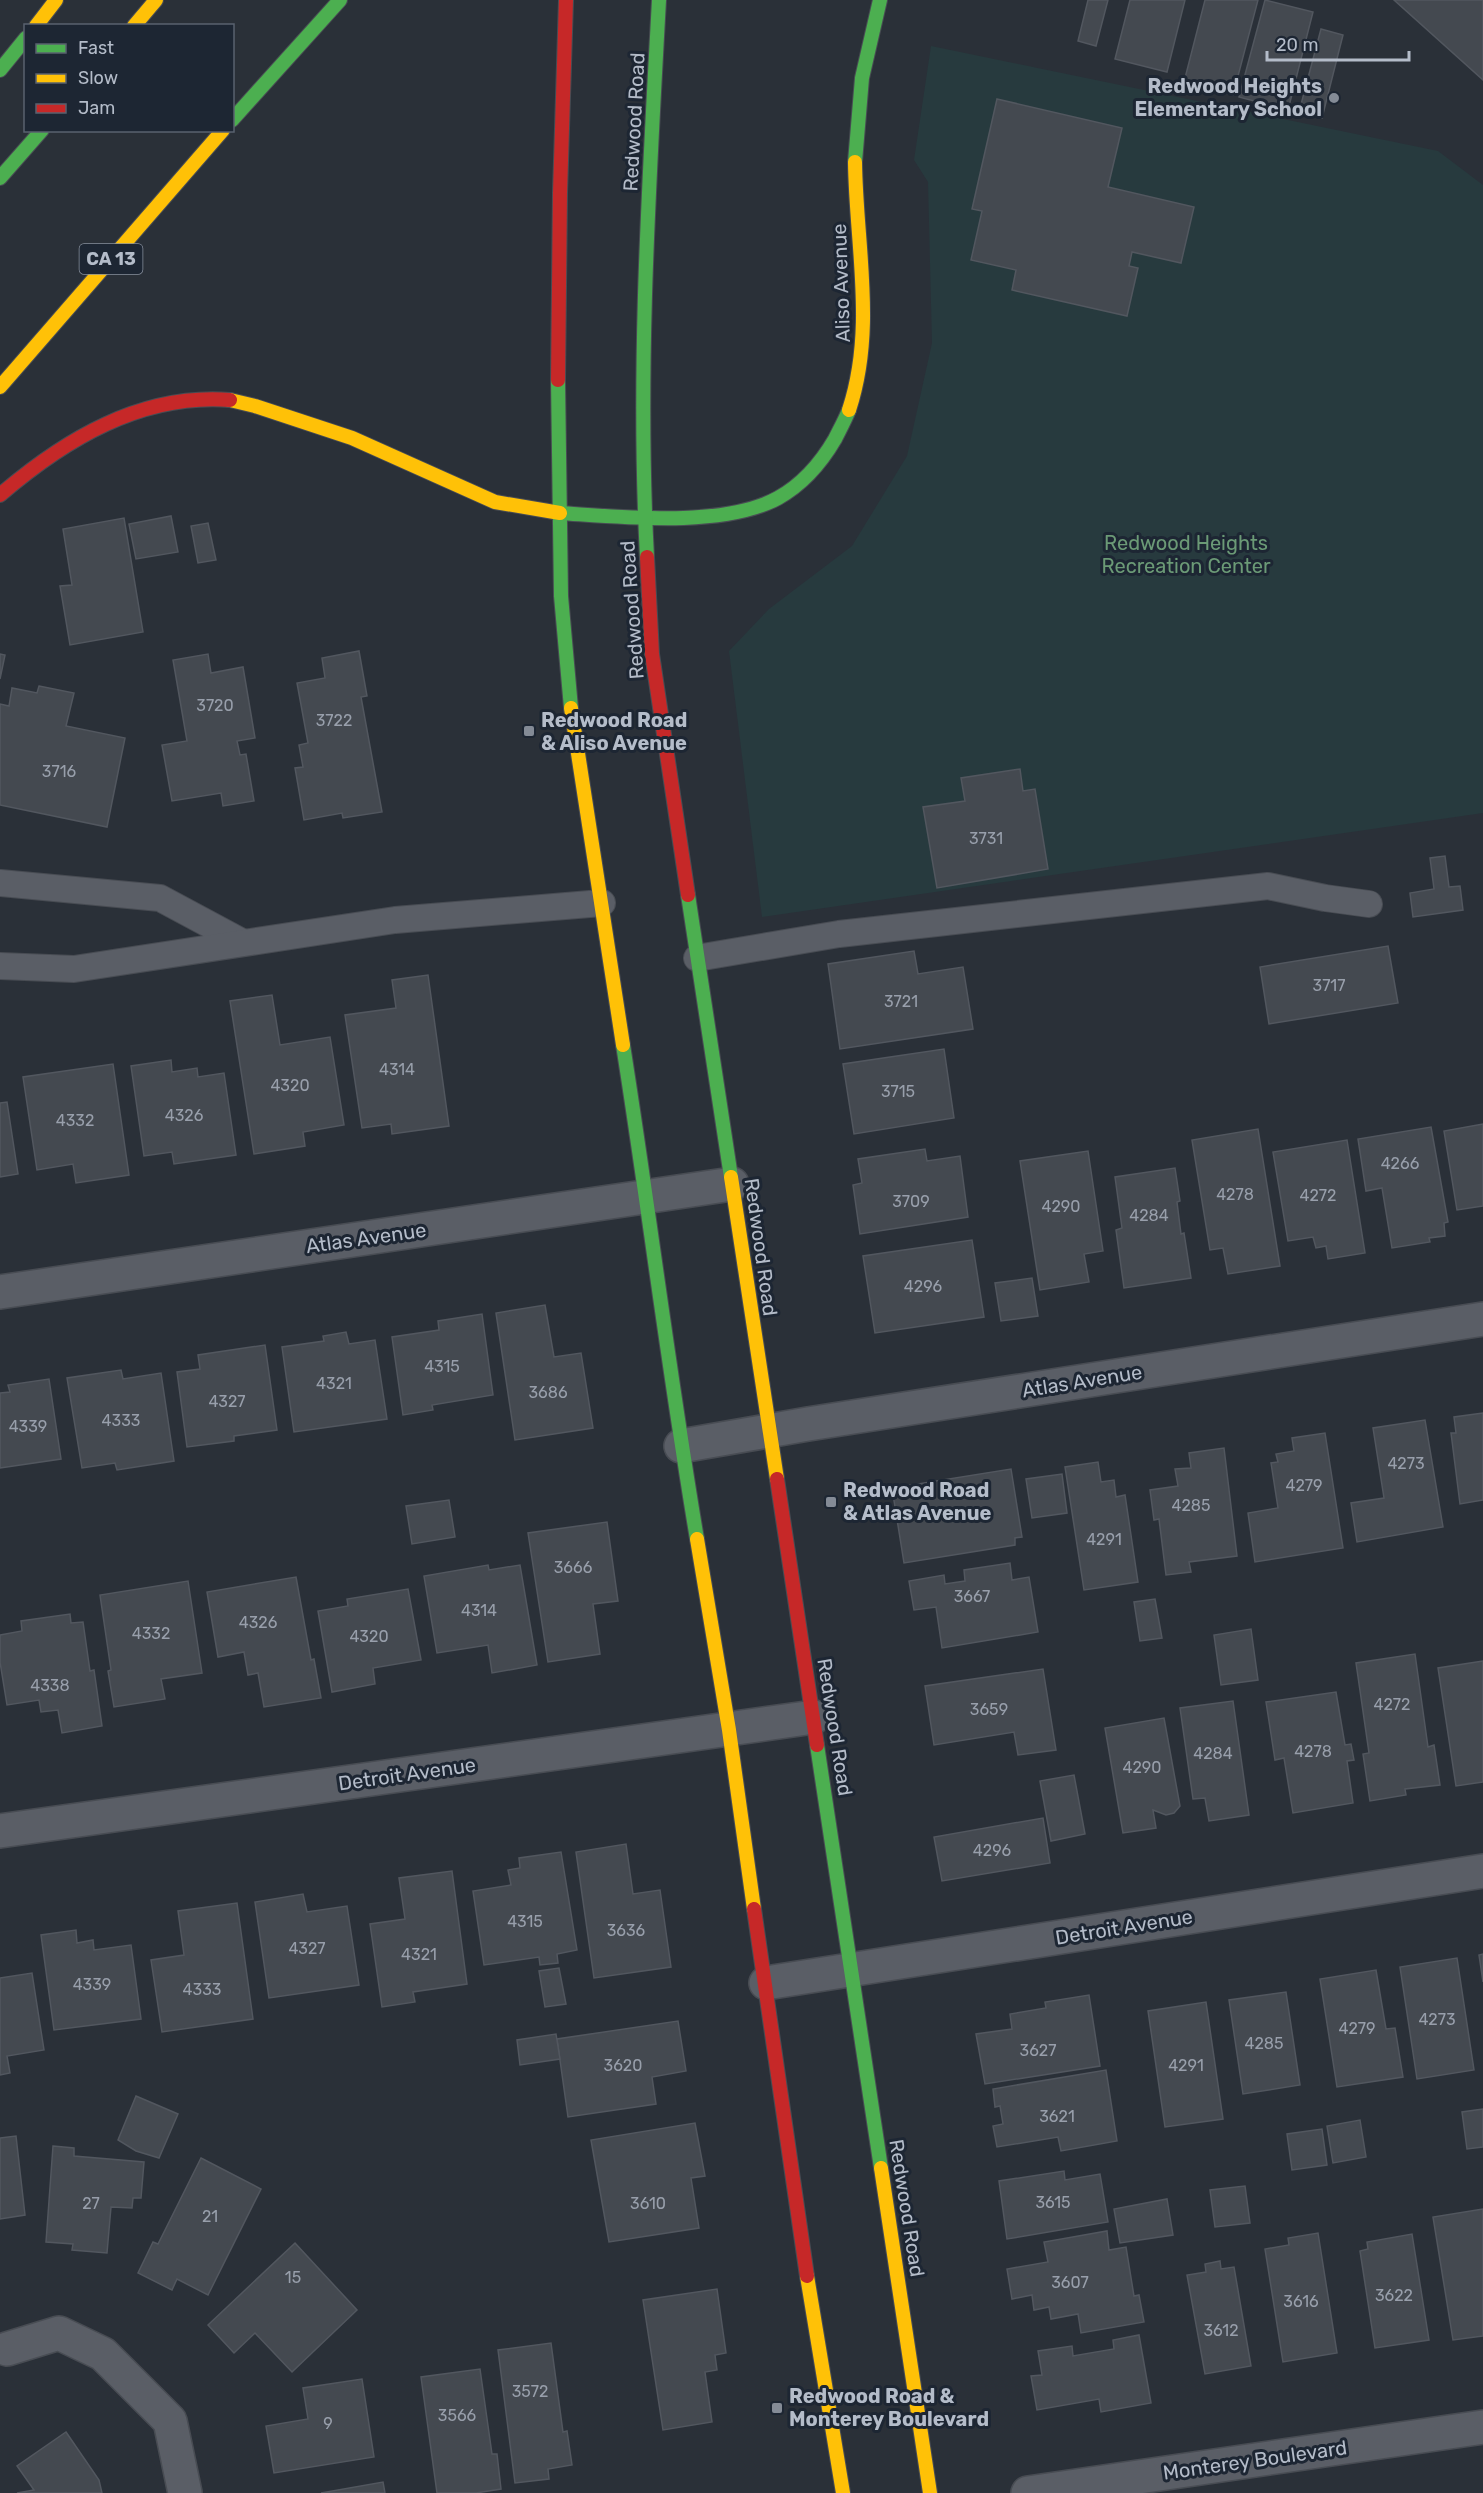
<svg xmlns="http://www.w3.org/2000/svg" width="1483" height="2493" font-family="Rubik,sans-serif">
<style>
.green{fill:#273a3e}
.building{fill:#444950;stroke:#52575f;stroke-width:1.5}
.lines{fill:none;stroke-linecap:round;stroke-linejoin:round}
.lane-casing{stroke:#484c53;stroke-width:28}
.street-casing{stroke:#484c53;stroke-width:36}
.fast-casing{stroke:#484c53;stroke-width:16}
.slow-casing{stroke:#484c53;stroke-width:16}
.jam-casing{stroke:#484c53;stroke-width:16}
.lane{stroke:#5a5e66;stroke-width:26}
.street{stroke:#5a5e66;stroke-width:33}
.fast{stroke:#4caf50;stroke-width:14}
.slow{stroke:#ffc107;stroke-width:14}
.jam{stroke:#c62828;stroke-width:14}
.poi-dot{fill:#848b96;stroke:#1d2633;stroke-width:2}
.labels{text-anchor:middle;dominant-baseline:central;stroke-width:6;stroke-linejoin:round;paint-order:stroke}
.number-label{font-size:16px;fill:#989fab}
.shield{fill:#1d2633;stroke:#878f9c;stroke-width:1.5}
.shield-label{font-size:18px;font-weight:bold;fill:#b4bcc9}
.poi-label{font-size:20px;font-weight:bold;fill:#b4bcc9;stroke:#1d2633;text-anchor:start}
.street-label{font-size:20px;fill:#b4bcc9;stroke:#1d2633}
.park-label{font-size:20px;fill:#6b9a76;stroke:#1d2633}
</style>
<rect width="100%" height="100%" fill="#2a3038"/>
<polygon class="green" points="931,46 1438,151 1483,185 1483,813 762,917 729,651 769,609 852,546 907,456 932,343 928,182 914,160"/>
<g class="building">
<polygon points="1088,0 1108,0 1096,46 1078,41"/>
<polygon points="1130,0 1185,0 1167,72 1115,59"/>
<polygon points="1205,0 1258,0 1233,95 1184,82"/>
<polygon points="1265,0 1313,12 1288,110 1239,97"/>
<polygon points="1394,0 1483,0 1483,80"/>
<polygon points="1321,29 1343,35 1322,118 1299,112"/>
<polygon points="997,99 1122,128 1108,187 1194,207 1181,263 1132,252 1129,266 1138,268 1127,316 1012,290 1016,270 971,260 982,211 972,209"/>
<polygon points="171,516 178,552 136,559 129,524"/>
<polygon points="124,518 143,632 70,645 60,586 72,585 63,529"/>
<polygon points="208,523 216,560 198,563 191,526"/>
<polygon points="359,651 367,696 361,697 382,812 343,818 342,813 304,820 295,768 303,767 299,745 308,743 297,683 325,678 322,658"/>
<polygon points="0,654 5,655 0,679"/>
<polygon points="208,654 211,673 243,667 255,738 237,741 240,755 246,754 254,801 223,806 221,793 172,801 162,745 187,741 173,660"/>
<polygon points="39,686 74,693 66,726 125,738 107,827 0,805 0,704 9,706 12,688 37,693"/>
<polygon points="1020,769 1023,791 1035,789 1048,869 937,888 923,807 965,801 961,778"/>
<polygon points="1445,856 1449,887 1460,886 1463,910 1413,917 1410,893 1434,889 1430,858"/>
<polygon points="1388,946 1398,1003 1269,1024 1260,967"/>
<polygon points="914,951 918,974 963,967 973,1029 840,1049 828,964"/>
<polygon points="428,975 449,1126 392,1134 391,1124 362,1128 345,1015 396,1008 392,980"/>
<polygon points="272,995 280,1045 330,1037 344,1125 303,1132 305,1146 254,1154 230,1001"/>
<polygon points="944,1049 954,1118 854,1134 843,1064"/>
<polygon points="171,1060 172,1072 197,1068 198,1077 224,1073 236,1155 174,1164 172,1152 144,1156 131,1066"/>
<polygon points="113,1064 129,1175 76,1183 73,1164 37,1170 23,1077"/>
<polygon points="7,1102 18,1174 0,1177 0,1103"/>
<polygon points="1483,1124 1483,1206 1457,1210 1444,1131"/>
<polygon points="1431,1127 1448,1222 1444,1223 1445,1236 1429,1238 1430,1242 1392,1248 1382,1188 1366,1191 1358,1139"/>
<polygon points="1258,1129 1280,1266 1228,1274 1223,1248 1210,1250 1192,1140"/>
<polygon points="1347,1140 1365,1253 1328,1259 1326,1246 1316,1248 1313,1237 1288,1241 1273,1152"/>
<polygon points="925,1149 927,1161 960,1156 968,1217 860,1234 853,1185 862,1183 858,1159"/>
<polygon points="1088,1151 1103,1251 1084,1254 1089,1282 1040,1290 1020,1161"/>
<polygon points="1175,1168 1180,1201 1177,1202 1181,1234 1184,1233 1191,1278 1124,1288 1116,1230 1122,1228 1115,1177"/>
<polygon points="972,1240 984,1317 875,1333 863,1256"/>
<polygon points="1032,1278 1038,1316 1001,1321 995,1283"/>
<polygon points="545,1305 554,1357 581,1353 593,1428 515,1440 496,1313"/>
<polygon points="482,1314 493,1395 432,1405 433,1410 403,1415 392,1337 439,1330 438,1321"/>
<polygon points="346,1332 349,1344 375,1340 387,1419 294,1432 282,1347 324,1341 323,1336"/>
<polygon points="265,1345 277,1430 234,1436 234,1441 187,1447 177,1372 200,1369 198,1355"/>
<polygon points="121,1370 123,1379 161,1373 174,1461 117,1470 115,1463 82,1468 67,1378"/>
<polygon points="49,1379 61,1459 0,1468 0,1393 10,1392 8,1385"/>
<polygon points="1483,1413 1483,1500 1460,1504 1451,1433 1456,1433 1454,1417"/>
<polygon points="1425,1420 1443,1527 1357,1542 1351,1503 1384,1498 1373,1428"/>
<polygon points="1325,1433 1343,1548 1255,1562 1248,1513 1278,1508 1271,1463 1278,1462 1276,1454 1294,1451 1292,1438"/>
<polygon points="1224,1448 1237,1556 1189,1562 1191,1572 1166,1575 1159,1519 1154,1520 1150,1490 1178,1486 1175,1469 1191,1468 1189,1453"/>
<polygon points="1098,1462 1101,1482 1114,1480 1116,1497 1125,1495 1138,1582 1084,1590 1065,1467"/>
<polygon points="1011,1469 1022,1537 1015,1538 1015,1545 904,1563 892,1488"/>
<polygon points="1062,1474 1067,1513 1032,1518 1026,1479"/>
<polygon points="449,1500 455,1537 412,1544 406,1506"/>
<polygon points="607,1522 618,1601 593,1604 600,1654 548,1662 528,1533"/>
<polygon points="1010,1563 1012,1580 1029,1577 1038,1632 942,1648 936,1607 914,1610 909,1581 944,1575 945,1584 965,1581 964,1570"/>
<polygon points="488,1565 489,1570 520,1565 537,1665 492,1673 488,1645 437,1653 424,1576"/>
<polygon points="296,1577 311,1660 314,1659 321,1698 264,1707 258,1673 248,1675 244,1652 218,1657 207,1592"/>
<polygon points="188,1581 202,1673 161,1679 165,1699 114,1707 108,1671 111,1670 100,1595"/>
<polygon points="408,1589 421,1660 373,1668 375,1684 332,1692 318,1611 348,1606 347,1599"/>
<polygon points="1155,1599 1162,1638 1140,1641 1134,1602"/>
<polygon points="70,1614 71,1623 83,1622 90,1671 94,1670 102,1726 62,1733 58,1710 41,1712 39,1700 7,1705 0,1662 0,1635 22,1631 21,1621"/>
<polygon points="1251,1629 1258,1680 1221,1685 1214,1635"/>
<polygon points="1415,1654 1428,1747 1434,1745 1440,1785 1405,1789 1406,1795 1370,1801 1363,1754 1369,1753 1356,1663"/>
<polygon points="1483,1661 1483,1782 1456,1786 1438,1668"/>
<polygon points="1043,1669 1056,1750 1018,1755 1014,1732 934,1745 925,1686"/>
<polygon points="1336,1692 1345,1745 1351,1744 1354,1760 1347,1761 1353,1803 1293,1813 1284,1758 1275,1760 1266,1702"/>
<polygon points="1233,1701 1249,1815 1209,1821 1205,1798 1193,1799 1180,1708"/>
<polygon points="1164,1718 1180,1806 1174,1813 1166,1815 1153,1810 1156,1828 1123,1833 1105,1728"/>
<polygon points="1074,1775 1085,1834 1051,1841 1040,1781"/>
<polygon points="1043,1818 1050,1863 942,1881 934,1837"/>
<polygon points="626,1844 633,1894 660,1890 671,1967 594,1978 576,1852"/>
<polygon points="561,1852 577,1950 557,1954 558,1963 540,1965 539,1957 484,1965 473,1891 511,1885 508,1870 520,1868 519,1858"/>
<polygon points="452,1871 467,1984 413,1992 415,2002 382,2007 370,1924 405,1919 399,1878"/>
<polygon points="303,1894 307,1912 347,1906 359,1985 269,1998 255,1902"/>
<polygon points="237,1903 253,2019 162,2032 151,1960 184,1955 178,1911"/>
<polygon points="76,1930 77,1943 93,1940 94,1950 131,1945 141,2019 54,2030 41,1935"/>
<polygon points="1483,1954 1483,1982 1479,1955"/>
<polygon points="1457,1958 1474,2070 1417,2079 1400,1967"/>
<polygon points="559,1968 566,2004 545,2007 539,1971"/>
<polygon points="1376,1970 1386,2029 1395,2028 1403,2077 1337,2087 1320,1979"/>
<polygon points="32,1973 44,2050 7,2056 10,2073 0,2075 0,1978"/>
<polygon points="1286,1992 1300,2085 1243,2094 1229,2000"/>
<polygon points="1089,1995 1100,2066 985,2084 976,2034 1012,2029 1010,2014 1046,2008 1045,2002"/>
<polygon points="1206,2002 1223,2119 1165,2127 1148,2011"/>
<polygon points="678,2021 686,2071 652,2077 656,2104 568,2117 557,2039"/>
<polygon points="556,2034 560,2059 520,2065 517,2040"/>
<polygon points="1106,2070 1117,2141 1061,2151 1058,2137 997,2147 993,2126 1003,2124 1000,2106 995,2107 993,2089"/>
<polygon points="136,2096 178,2114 159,2158 136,2151 118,2140"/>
<polygon points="1483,2109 1483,2147 1467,2149 1462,2112"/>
<polygon points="1360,2120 1366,2157 1333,2163 1327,2126"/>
<polygon points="695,2123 705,2176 691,2178 699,2228 609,2242 591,2140"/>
<polygon points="1322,2129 1327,2165 1292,2170 1287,2134"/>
<polygon points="16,2136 25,2215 0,2219 0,2138"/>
<polygon points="53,2146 74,2148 74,2156 144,2162 141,2198 133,2198 132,2208 111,2207 107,2253 72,2250 73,2244 46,2242"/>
<polygon points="201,2158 261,2189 208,2295 177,2279 172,2290 138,2273 153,2242 158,2244"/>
<polygon points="1064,2171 1065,2180 1100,2174 1108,2222 1007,2239 999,2181"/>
<polygon points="1245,2186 1250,2223 1215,2227 1210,2190"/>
<polygon points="1167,2199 1173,2235 1120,2243 1114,2209"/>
<polygon points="1483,2209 1483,2336 1453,2340 1433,2217"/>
<polygon points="1107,2231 1109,2250 1126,2247 1134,2296 1139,2295 1144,2322 1081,2333 1078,2314 1051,2319 1049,2307 1034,2310 1032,2295 1012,2299 1007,2269 1048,2262 1044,2242"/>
<polygon points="1318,2233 1337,2353 1283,2362 1265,2249 1289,2245 1288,2238"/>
<polygon points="1412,2234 1429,2340 1375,2348 1360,2251 1368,2249 1367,2242"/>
<polygon points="295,2243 357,2310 292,2372 255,2333 234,2353 208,2325"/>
<polygon points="1220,2261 1221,2269 1234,2267 1251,2366 1205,2374 1187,2275 1206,2272 1205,2264"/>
<polygon points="717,2289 726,2353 715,2355 717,2370 705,2372 712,2422 663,2430 643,2300"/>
<polygon points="1139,2335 1151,2403 1101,2412 1099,2399 1037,2410 1031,2376 1042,2375 1038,2351 1072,2346 1073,2356 1114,2349 1113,2340"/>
<polygon points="551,2343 563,2432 567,2431 572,2465 548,2469 549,2479 515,2483 498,2350"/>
<polygon points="480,2369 492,2454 497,2454 501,2489 476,2493 437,2493 421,2377"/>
<polygon points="362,2379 374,2457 274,2473 266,2426 308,2419 303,2388"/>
<polygon points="66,2432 99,2480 102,2493 17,2493 34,2490 17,2466"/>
<polygon points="383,2482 385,2493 321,2493"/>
</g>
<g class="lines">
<defs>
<g id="lane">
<polyline points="0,883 160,898 242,942"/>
<polyline points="697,958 839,934 1268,886 1325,898 1369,904"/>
<polyline points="0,966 74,969 395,920 602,903"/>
</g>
<g id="street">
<polyline points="0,1292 732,1184"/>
<polyline points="681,1446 808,1424 1483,1319"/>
<polyline points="0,1831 814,1717"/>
<polyline points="766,1983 1483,1871"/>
<polyline points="7,2349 59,2333 103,2354 170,2421 185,2493"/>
<polyline points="1028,2493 1483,2427"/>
</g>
<g id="fast">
<polyline points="0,70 26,38"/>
<polyline points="232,120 340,0"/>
<polyline points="855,162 862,78 880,0"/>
<polyline points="0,178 42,130"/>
<polyline points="558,380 561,596 571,708"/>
<path d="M560 513C622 517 723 528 778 498 803 484 821 463 835 439 840 429 845 420 849 410"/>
<path d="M647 557C637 372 649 185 659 0"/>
<polyline points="688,895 731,1177"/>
<path d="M623 1045C649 1209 669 1374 697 1539"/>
<polyline points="817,1745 881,2168"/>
</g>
<g id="slow">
<polyline points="36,26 56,0"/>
<polyline points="134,26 156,0"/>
<polyline points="0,387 223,130"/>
<polyline points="230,400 255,406 352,438 495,502 560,513"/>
<path d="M849 410C876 328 856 246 855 162"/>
<polyline points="571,708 623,1045"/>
<polyline points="731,1177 777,1479"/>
<polyline points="697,1539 729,1730 754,1909"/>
<polyline points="881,2168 930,2493"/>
<polyline points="807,2276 843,2493"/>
</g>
<g id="jam">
<polyline points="558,380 560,193 566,0"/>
<path d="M0 495C64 440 141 393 230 400"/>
<polyline points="647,557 652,654 688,895"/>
<polyline points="777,1479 817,1745"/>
<polyline points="754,1909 807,2276"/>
</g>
</defs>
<use href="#lane" class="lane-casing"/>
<use href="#street" class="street-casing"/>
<use href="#fast" class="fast-casing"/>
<use href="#slow" class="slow-casing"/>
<use href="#jam" class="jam-casing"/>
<use href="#lane" class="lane"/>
<use href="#street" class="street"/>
<use href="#fast" class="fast"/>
<use href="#slow" class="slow"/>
<use href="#jam" class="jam"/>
</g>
<g class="poi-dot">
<circle cx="1334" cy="98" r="6"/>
<rect x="523" y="725" width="12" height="12" rx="3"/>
<rect x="825" y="1496" width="12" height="12" rx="3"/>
<rect x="771" y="2402" width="12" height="12" rx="3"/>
</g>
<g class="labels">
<g class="number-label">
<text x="215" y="705">3720</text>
<text x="334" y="720">3722</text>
<text x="59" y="771">3716</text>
<text x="986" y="838">3731</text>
<text x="1329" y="985">3717</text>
<text x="901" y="1001">3721</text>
<text x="397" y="1069">4314</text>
<text x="290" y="1085">4320</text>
<text x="898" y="1091">3715</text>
<text x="184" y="1115">4326</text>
<text x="75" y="1120">4332</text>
<text x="1400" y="1163">4266</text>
<text x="1235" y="1194">4278</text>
<text x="1318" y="1195">4272</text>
<text x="911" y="1201">3709</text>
<text x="1061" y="1206">4290</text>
<text x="1149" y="1215">4284</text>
<text x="923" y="1286">4296</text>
<text x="442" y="1366">4315</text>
<text x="334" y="1383">4321</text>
<text x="548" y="1392">3686</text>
<text x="227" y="1401">4327</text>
<text x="121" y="1420">4333</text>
<text x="28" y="1426">4339</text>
<text x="1406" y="1463">4273</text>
<text x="1304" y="1485">4279</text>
<text x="1191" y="1505">4285</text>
<text x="1104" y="1539">4291</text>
<text x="573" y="1567">3666</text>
<text x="972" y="1596">3667</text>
<text x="479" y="1610">4314</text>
<text x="258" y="1622">4326</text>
<text x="151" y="1633">4332</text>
<text x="369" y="1636">4320</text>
<text x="50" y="1685">4338</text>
<text x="1392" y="1704">4272</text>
<text x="989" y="1709">3659</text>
<text x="1313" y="1751">4278</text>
<text x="1213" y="1753">4284</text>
<text x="1142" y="1767">4290</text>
<text x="992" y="1850">4296</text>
<text x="525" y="1921">4315</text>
<text x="626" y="1930">3636</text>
<text x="307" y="1948">4327</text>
<text x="419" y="1954">4321</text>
<text x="92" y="1984">4339</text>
<text x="202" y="1989">4333</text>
<text x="1437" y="2019">4273</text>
<text x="1357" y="2028">4279</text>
<text x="1264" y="2043">4285</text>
<text x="1038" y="2050">3627</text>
<text x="623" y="2065">3620</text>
<text x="1186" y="2065">4291</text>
<text x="1057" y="2116">3621</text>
<text x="1053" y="2202">3615</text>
<text x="91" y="2203">27</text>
<text x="648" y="2203">3610</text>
<text x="210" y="2216">21</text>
<text x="293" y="2277">15</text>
<text x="1070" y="2282">3607</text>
<text x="1394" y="2295">3622</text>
<text x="1301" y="2301">3616</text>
<text x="1221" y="2330">3612</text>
<text x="530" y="2391">3572</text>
<text x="457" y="2415">3566</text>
<text x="328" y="2423">9</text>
</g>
<rect class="shield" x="79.5" y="244" width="63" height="30" rx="4.5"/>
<g class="shield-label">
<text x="111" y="259">CA 13</text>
</g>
<g class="poi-label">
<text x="1322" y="86" text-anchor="end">Redwood Heights<tspan x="1322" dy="23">Elementary School</tspan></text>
<text x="541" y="720">Redwood Road<tspan x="541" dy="23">&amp; Aliso Avenue</tspan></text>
<text x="843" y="1490">Redwood Road<tspan x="843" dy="23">&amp; Atlas Avenue</tspan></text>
<text x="789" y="2396">Redwood Road &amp;<tspan x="789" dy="23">Monterey Boulevard</tspan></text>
</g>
<g class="street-label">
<text transform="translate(634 122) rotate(-87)">Redwood Road</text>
<text transform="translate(841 283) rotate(-92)">Aliso Avenue</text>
<text transform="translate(632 610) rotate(-94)">Redwood Road</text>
<text transform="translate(366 1238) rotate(-8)">Atlas Avenue</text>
<text transform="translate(761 1247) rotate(82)">Redwood Road</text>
<text transform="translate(1082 1381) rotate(-9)">Atlas Avenue</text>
<text transform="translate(835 1727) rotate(81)">Redwood Road</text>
<text transform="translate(407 1774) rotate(-8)">Detroit Avenue</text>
<text transform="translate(1124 1927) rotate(-9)">Detroit Avenue</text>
<text transform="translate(907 2208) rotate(81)">Redwood Road</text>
<text transform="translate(1255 2460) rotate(-8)">Monterey Boulevard</text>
</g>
<g class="park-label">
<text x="1186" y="543">Redwood Heights<tspan x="1186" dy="23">Recreation Center</tspan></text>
</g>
</g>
<rect x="24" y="24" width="210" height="108" fill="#1d2633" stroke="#59626f" stroke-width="1.5"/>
<rect x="36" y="44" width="30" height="9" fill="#4caf50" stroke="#59626f" stroke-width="1.5"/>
<text x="78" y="54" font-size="18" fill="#b4bcc9">Fast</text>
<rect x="36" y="74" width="30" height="9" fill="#ffc107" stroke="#59626f" stroke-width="1.5"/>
<text x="78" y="84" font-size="18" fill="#b4bcc9">Slow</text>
<rect x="36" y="104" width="30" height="9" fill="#c62828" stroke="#59626f" stroke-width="1.5"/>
<text x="78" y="114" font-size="18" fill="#b4bcc9">Jam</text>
<path d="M1267 51v9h142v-9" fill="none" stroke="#b4bcc9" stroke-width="3"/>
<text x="1276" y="51" font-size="18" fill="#b4bcc9" stroke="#1d2633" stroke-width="4.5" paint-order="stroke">20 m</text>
</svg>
